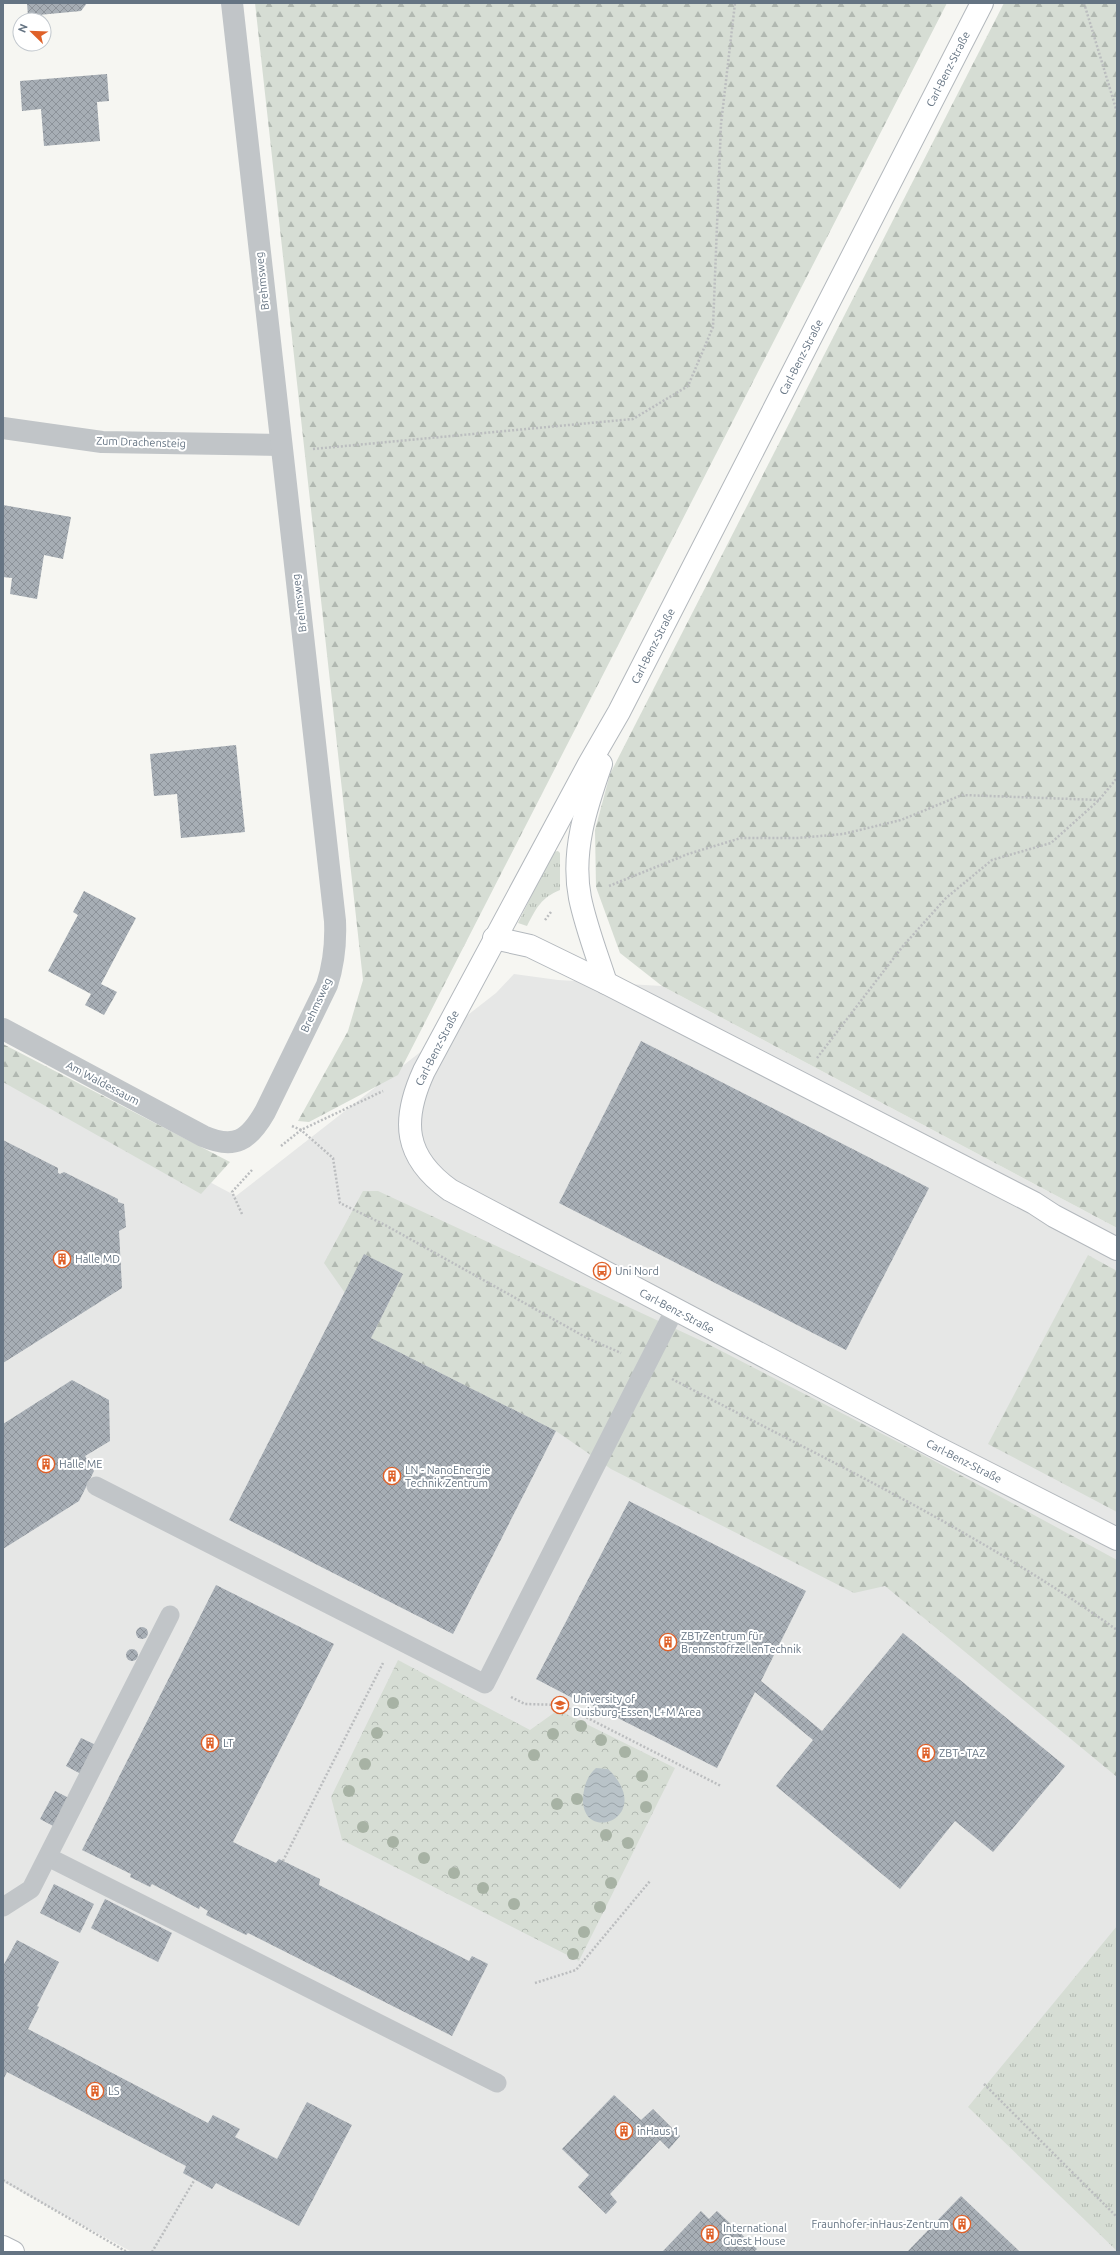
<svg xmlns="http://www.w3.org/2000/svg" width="1120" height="2255" font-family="Ubuntu,sans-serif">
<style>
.built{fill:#e6e7e6}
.grass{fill:url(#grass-tufts)}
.forest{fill:url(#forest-firs)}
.park{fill:url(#park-crowns)}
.water{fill:url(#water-waves)}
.building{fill:url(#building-cross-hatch)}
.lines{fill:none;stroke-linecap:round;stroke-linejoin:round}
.secondary-casing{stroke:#b3b8bd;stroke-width:24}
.path{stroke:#bbbdbf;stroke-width:2.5;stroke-dasharray:2 2;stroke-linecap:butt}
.lane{stroke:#c1c5c8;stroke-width:19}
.street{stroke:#c1c5c8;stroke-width:22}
.secondary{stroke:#fff;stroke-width:22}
.tree{fill:#a7b2a4}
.labels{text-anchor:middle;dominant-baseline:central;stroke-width:4;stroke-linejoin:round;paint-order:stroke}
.street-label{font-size:11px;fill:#657483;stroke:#fff}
.poi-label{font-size:11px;fill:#657483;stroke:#fff;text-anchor:start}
</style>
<defs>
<pattern id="grass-tufts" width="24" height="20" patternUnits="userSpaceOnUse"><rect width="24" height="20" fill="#d6ddd4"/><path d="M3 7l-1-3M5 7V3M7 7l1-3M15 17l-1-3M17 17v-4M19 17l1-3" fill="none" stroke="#b1b8b1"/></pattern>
<pattern id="forest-firs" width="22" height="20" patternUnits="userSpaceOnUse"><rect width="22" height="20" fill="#d6ddd4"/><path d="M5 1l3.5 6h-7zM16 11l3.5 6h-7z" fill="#b1b8b1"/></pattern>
<pattern id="park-crowns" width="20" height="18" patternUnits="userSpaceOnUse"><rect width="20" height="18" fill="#d6ddd4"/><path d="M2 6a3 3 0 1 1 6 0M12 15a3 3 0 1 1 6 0" fill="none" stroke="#b1b8b1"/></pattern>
<pattern id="water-waves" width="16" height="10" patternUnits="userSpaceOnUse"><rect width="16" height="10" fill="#b9c3c8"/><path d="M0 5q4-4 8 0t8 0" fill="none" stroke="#9aa3a8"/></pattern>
<pattern id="building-cross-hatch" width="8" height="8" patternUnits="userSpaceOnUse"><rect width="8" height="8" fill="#a7aeb5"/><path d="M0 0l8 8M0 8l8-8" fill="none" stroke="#8c9299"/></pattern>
</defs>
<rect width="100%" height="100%" fill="#f6f6f2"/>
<polygon class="built" points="514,974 558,980 662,986 1117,1228 1117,2252 132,2252 3,2182 3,1072 236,1196 496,993"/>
<g class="grass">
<path d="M558 851 560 853V890C541 898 537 907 527 926L518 923 553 852Z"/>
<polygon points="1117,1926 1117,2251 968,2107"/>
</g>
<g class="forest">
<polygon points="255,3 947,3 398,1075 309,1122 298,1121 348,1031 363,980"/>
<polygon points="1004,3 1117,3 1117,1228 662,986 620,953 596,887 595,830 610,774"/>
<polygon points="3,1044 230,1162 201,1194 3,1082"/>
<polygon points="363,1191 378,1191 704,1342 927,1457 1117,1560 1117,1777 885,1586 854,1593 611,1469 556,1431 371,1338 403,1274 364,1254 345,1293 324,1263"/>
<polygon points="1088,1255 1117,1271 1117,1512 988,1444"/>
</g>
<polygon class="park" points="398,1660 530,1730 558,1710 675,1768 579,1961 342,1840 331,1797"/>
<path class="water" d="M596 1768 608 1769C657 1817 581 1846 583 1798 584 1786 587 1776 596 1768Z"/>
<g class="building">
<polygon points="27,3 87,3 81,11 28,16"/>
<polygon points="107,74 109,101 97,102 100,141 44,146 41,109 22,111 20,81"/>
<polygon points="3,505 71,517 63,559 44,555 37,599 10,594 12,578 3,577"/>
<polygon points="236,745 245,832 181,838 177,794 154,796 150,754"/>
<polygon points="84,891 136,918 101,984 117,992 104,1015 85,1005 91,994 48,971 78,915 73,912"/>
<polygon points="641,1041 929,1188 846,1350 559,1203"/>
<polygon points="3,1140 58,1168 58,1173 60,1174 64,1172 118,1199 118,1202 124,1204 126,1227 119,1231 122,1288 3,1363"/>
<polygon points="364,1254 403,1274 371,1338 556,1431 453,1634 229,1520"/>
<polygon points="72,1380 109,1400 110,1441 85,1456 94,1471 79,1501 3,1549 3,1424"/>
<polygon points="629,1501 806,1591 761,1681 822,1731 903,1633 1065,1766 993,1852 955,1821 900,1889 776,1786 813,1740 755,1692 717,1768 588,1703 586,1705 536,1679"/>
<polygon points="216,1585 334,1644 233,1842 276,1863 279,1859 320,1879 319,1885 469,1961 472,1956 488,1964 452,2036 248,1933 246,1935 206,1915 208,1911 200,1906 199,1909 152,1884 150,1887 130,1877 131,1874 82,1850"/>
<circle cx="142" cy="1633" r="6"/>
<circle cx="132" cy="1655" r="6"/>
<polygon points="81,1738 96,1745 81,1774 66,1766"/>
<polygon points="55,1791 69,1798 55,1827 40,1819"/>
<polygon points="54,1884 94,1904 80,1933 40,1913"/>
<polygon points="105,1899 172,1933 158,1962 91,1928"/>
<polygon points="17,1940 59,1962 37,2006 39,2007 28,2029 208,2123 213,2115 240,2129 235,2137 277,2159 307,2102 352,2125 299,2226 216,2183 212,2189 183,2173 186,2166 7,2072 3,2080 3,1966"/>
<polygon points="614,2095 641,2120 653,2109 680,2136 669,2149 660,2140 610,2194 617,2202 606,2214 578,2187 589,2175 562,2149"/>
<polygon points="961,2196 1020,2252 907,2252"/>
<polygon points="701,2211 709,2219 717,2211 757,2249 754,2252 664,2252 663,2251"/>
</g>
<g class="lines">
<defs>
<g id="secondary">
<path d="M982 3 619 712 589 764 424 1071C401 1121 404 1157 450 1190L934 1446 1117 1539"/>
<path d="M601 764C586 807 571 852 580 898 586 927 597 955 606 983"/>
<polyline points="494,938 530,946 606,983 1034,1203 1054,1216 1117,1249"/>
<polyline points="3,2247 13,2252"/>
</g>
</defs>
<use href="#secondary" class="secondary-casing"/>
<g class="path">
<polyline points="1084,3 1117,112"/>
<polyline points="313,449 633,419 688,386 713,327 721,124 735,3"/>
<polyline points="609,886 688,854 741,838 798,838 843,834 901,820 962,795 1099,800"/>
<polyline points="545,920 551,912"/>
<polyline points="817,1058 903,946 946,898 992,860 1051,843 1099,800 1117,778"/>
<polyline points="292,1126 301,1130 383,1091"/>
<polyline points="281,1146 301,1130 333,1158 340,1203 385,1225 587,1338 621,1353"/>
<polyline points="242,1214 232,1192 252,1170"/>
<path d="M672 1379C823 1458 978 1531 1117 1630"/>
<polyline points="511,1697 525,1704 562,1705 721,1786"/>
<polyline points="283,1861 383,1663"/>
<polyline points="535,1983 576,1970 650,1881"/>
<polyline points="984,2084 1117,2217"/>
<polyline points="3,2180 127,2252"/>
<polyline points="152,2252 195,2179"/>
</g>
<g class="lane">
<polyline points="96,1486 485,1684 675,1309"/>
<polyline points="48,1857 497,2083"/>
<polyline points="3,1907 31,1889 170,1615"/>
</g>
<g class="street">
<polyline points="3,428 102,442 281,445"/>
<path d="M3 1029 203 1136C235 1150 249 1140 265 1112L327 985C334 963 336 943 335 921L232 3"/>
</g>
<use href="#secondary" class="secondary"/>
</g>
<g class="tree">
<circle cx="393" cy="1703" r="6"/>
<circle cx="581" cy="1726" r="6"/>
<circle cx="377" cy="1733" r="6"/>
<circle cx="553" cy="1734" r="6"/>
<circle cx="601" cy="1740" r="6"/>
<circle cx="625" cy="1752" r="6"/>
<circle cx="534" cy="1755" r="6"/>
<circle cx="365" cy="1764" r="6"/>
<circle cx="642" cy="1776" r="6"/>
<circle cx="349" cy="1791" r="6"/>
<circle cx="577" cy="1799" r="6"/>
<circle cx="557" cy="1804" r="6"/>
<circle cx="646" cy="1807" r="6"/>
<circle cx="363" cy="1827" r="6"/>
<circle cx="606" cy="1835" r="6"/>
<circle cx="393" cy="1842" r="6"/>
<circle cx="628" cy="1843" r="6"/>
<circle cx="424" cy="1858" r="6"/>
<circle cx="454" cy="1873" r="6"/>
<circle cx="611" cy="1883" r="6"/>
<circle cx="483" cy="1888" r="6"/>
<circle cx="514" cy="1904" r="6"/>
<circle cx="600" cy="1907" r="6"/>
<circle cx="584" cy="1932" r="6"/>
<circle cx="573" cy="1954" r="6"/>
</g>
<defs>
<symbol id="building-ring" viewBox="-11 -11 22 22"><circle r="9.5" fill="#fff" stroke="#df6129" stroke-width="1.5"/><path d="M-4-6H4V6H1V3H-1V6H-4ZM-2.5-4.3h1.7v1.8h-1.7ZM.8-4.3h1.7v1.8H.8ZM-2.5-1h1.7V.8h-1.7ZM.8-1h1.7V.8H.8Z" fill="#df6129"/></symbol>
<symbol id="bus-ring" viewBox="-11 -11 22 22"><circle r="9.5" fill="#fff" stroke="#df6129" stroke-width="1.5"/><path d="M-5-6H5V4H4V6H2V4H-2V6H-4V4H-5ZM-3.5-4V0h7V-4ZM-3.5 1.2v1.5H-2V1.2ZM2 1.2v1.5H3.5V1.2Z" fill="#df6129"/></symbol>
<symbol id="university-ring" viewBox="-11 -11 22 22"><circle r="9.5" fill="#fff" stroke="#df6129" stroke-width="1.5"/><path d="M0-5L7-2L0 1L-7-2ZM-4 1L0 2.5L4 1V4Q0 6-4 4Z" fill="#df6129"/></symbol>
</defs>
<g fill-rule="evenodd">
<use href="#building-ring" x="52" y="1249" width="20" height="20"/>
<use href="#bus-ring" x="592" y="1261" width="20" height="20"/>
<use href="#building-ring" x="36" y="1454" width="20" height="20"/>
<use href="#building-ring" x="382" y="1466" width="20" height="20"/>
<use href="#building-ring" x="658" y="1632" width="20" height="20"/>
<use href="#university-ring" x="550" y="1695" width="20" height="20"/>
<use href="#building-ring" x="200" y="1733" width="20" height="20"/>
<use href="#building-ring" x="916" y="1743" width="20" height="20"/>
<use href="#building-ring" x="85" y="2081" width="20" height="20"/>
<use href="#building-ring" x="614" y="2121" width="20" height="20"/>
<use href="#building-ring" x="952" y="2214" width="20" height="20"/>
<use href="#building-ring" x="700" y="2224" width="20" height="20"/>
</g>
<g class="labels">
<g class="street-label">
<text transform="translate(948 69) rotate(-63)">Carl-Benz-Straße</text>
<text transform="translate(262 281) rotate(-96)">Brehmsweg</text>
<text transform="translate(801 357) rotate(-63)">Carl-Benz-Straße</text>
<text transform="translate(141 442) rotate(2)">Zum Drachensteig</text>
<text transform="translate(299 603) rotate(-97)">Brehmsweg</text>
<text transform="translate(653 646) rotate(-63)">Carl-Benz-Straße</text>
<text transform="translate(316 1005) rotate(-65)">Brehmsweg</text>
<text transform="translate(437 1048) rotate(-63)">Carl-Benz-Straße</text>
<text transform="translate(103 1083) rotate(28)">Am Waldessaum</text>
<text transform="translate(677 1311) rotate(28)">Carl-Benz-Straße</text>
<text transform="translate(964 1461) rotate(27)">Carl-Benz-Straße</text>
</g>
<g class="poi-label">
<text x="75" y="1259">Halle MD</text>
<text x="615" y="1271">Uni Nord</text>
<text x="59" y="1464">Halle ME</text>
<text x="405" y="1470">LN - NanoEnergie<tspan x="405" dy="13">Technik Zentrum</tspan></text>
<text x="681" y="1636">ZBT Zentrum für<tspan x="681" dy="13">BrennstoffzellenTechnik</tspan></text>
<text x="573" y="1699">University of<tspan x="573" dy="13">Duisburg-Essen, L+M Area</tspan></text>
<text x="223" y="1743">LT</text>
<text x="939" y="1753">ZBT - TAZ</text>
<text x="108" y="2091">LS</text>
<text x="637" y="2131">inHaus 1</text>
<text x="949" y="2224" text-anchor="end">Fraunhofer-inHaus-Zentrum</text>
<text x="723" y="2228">International<tspan x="723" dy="13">Guest House</tspan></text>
</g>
</g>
<rect width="1120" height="2255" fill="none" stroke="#657483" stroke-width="8"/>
<g transform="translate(32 32) rotate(293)"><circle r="19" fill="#ffffff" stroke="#c1c7cd"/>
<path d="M0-3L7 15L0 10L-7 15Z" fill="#df6129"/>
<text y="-6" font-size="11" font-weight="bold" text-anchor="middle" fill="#657483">N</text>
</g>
</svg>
